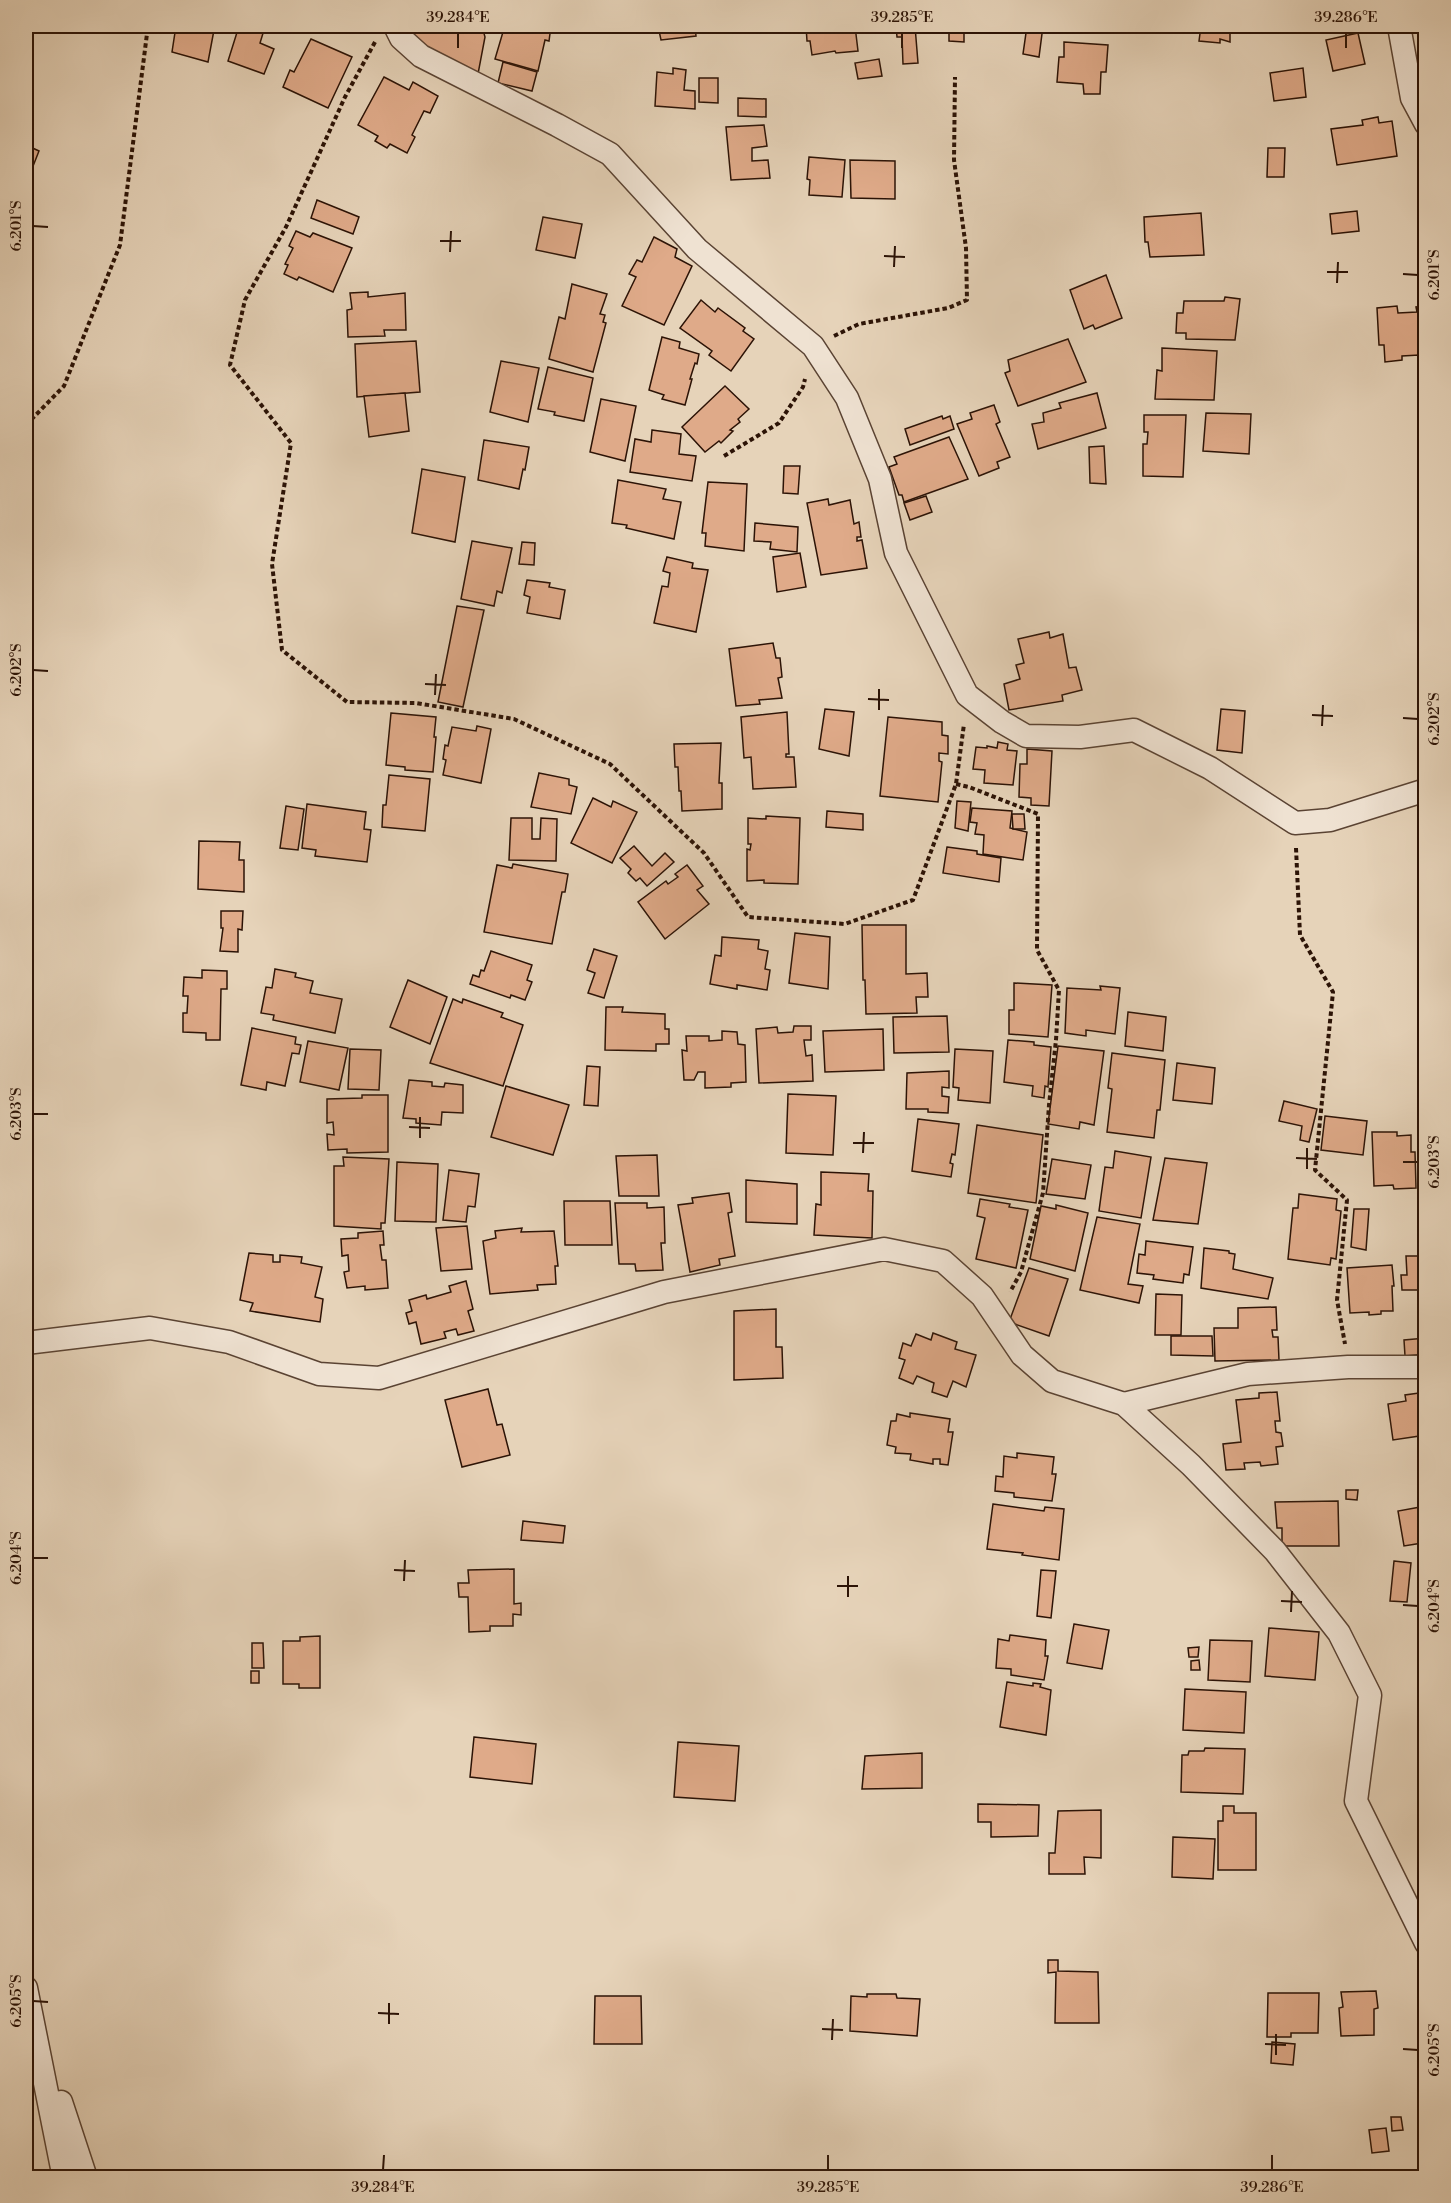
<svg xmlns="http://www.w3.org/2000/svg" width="1451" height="2203" font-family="'Libre Bodoni',serif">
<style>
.building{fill:#dfaa89;stroke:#2c1306;stroke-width:1.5}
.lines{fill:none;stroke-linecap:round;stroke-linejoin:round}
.minor-casing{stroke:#5a4333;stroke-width:25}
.path{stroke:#2c1306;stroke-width:4;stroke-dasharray:4.5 3;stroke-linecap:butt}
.minor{stroke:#efe2d2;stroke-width:22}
.ticks{fill:none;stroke:#2c1306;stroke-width:2}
.neatline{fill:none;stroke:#2c1306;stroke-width:2}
.ticks-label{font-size:15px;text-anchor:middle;fill:#2c1306}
</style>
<rect width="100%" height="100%" fill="#e6d3b9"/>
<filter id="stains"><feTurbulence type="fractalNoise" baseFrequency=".00333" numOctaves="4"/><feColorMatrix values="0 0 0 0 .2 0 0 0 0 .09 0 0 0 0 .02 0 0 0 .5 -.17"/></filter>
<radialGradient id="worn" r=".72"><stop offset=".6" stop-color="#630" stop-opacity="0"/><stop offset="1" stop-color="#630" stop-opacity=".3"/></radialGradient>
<g class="building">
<polygon points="176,26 192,26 214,30 208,62 172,52"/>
<polygon points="239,26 252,26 264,30 260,43 274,49 264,74 228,61"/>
<polygon points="409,26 482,26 485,37 478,74 414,42"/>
<polygon points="502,26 551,26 549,41 545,40 538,71 495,59 503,32 501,31"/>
<polygon points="658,26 695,26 696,36 661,40"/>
<polygon points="806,26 855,26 858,51 836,53 835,51 812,55 810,41 807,41"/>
<polygon points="896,26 915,26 918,63 903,64 902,37 897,37"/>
<polygon points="949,26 964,26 964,42 949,41"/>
<polygon points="1027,26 1043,26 1039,57 1023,54"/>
<polygon points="1201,26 1222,26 1222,31 1230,31 1230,42 1220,39 1220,43 1199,41"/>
<polygon points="1358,33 1365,64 1333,71 1326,40"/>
<polygon points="311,39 352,57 328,108 283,87 290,70 294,72"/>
<polygon points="1064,42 1108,45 1106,72 1101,72 1100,94 1084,94 1083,84 1057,82 1059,57 1064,57"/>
<polygon points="879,59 882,76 858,79 855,63"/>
<polygon points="503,62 537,72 532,91 498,83"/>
<polygon points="673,68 686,70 684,90 695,91 695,109 655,106 657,72 673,74"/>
<polygon points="1303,68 1306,97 1274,101 1270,73"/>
<polygon points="384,77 409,90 413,82 438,96 430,113 424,111 412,135 415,137 407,153 390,144 387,148 375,141 378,136 358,125"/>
<polygon points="699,78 718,78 718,103 699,102"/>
<polygon points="738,98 766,99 766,117 738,116"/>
<polygon points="1378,117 1379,123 1392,121 1397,156 1337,165 1331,129 1363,125 1362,120"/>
<polygon points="764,125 767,146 752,148 752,161 768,160 770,178 731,180 726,127"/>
<polygon points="26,145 39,151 26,184"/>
<polygon points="1268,148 1285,148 1284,177 1267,177"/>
<polygon points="809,157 845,160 842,197 809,195 810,180 807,179"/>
<polygon points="850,160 895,161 895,199 851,198"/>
<polygon points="317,200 359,217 353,234 311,218"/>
<polygon points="1357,211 1359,231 1332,234 1330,214"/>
<polygon points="1201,213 1204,255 1150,257 1148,242 1145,242 1144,217"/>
<polygon points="543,217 582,224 575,258 536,250"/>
<polygon points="296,231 310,237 313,233 352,248 333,292 299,277 297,280 284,274 288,265 285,264 293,248 289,246"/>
<polygon points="654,237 677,249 675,257 692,266 664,325 622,306 636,277 629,274 637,260 642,262"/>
<polygon points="1106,275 1122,318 1095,329 1093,325 1084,329 1070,290"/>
<polygon points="572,284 607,294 600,314 605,315 603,322 606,323 593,372 549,359 559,317 565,319"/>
<polygon points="368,292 368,297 405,293 406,330 384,330 385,336 348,337 347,310 352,309 350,293"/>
<polygon points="1225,297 1240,299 1235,340 1186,339 1186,333 1176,333 1177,313 1183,313 1184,301 1224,301"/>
<polygon points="701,300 715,312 718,308 745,328 743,331 754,339 731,371 709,355 712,351 680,328"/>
<polygon points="1397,306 1398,313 1417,312 1416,307 1426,306 1426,358 1419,358 1419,355 1402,356 1402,360 1385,362 1384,345 1379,345 1377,308"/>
<polygon points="662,337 680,342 679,348 699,354 697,364 695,363 690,379 692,379 685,405 662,399 664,395 649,390"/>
<polygon points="1068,339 1086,382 1018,406 1005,373 1010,371 1008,360"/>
<polygon points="416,341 420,392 357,397 355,344"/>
<polygon points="1162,348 1217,351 1214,400 1155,399 1157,370 1162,371"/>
<polygon points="501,361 539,368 528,422 490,412"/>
<polygon points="548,367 593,378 584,421 554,415 555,412 538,409"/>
<polygon points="725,386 749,409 738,419 740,422 730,430 733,431 721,443 719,441 705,452 682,427"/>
<polygon points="405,393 409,431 369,437 364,396"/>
<polygon points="1097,393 1106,428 1038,449 1032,424 1044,422 1043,413 1061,408 1059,403"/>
<polygon points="601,399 636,406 625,461 590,452"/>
<polygon points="994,405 1000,422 996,424 1010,457 997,462 999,468 979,476 957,424 972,419 970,413"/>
<polygon points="1206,413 1251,414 1249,454 1203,451"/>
<polygon points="1144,415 1186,415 1183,477 1143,476 1143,444 1147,444 1148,432 1144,432"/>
<polygon points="942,416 943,419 950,416 954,429 910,445 905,429"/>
<polygon points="652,430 681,434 679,454 696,456 692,481 630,472 635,439 651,442"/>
<polygon points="949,437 968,479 904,502 902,495 899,495 889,467 897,464 894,457"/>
<polygon points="484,440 529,447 525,470 523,469 519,489 478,480"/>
<polygon points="1104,446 1106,484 1090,483 1089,447"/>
<polygon points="784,466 800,466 798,494 783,493"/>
<polygon points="422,469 465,477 455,542 412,533"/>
<polygon points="618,480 666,489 663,499 681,502 674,539 626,528 627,525 612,523"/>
<polygon points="708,482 747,484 744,551 705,546 706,533 702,533"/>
<polygon points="926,496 932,512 910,520 904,503"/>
<polygon points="828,499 829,505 850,500 854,524 859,522 861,537 857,537 857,541 862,540 867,568 821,575 807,503"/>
<polygon points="755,523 798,527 797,552 770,549 771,542 754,541"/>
<polygon points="472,541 512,548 502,593 497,591 494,606 461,599"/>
<polygon points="522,542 535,543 534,565 519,564"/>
<polygon points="800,553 806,587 777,592 773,557"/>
<polygon points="667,557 693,563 692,568 708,570 696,632 654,623 662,586 668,587 670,573 663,571"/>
<polygon points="527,580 550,583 549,587 565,590 560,619 527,613 530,597 524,595"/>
<polygon points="457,606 484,610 463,707 438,702"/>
<polygon points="1049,632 1050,638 1063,634 1069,668 1076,667 1082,690 1062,695 1063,701 1009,710 1004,684 1020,679 1016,665 1024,663 1018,639"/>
<polygon points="773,643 776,658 780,658 782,677 778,678 782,698 759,700 760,704 736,706 729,649"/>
<polygon points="825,709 854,712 849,756 819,749"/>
<polygon points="1221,709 1245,711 1242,753 1217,750"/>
<polygon points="787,712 789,754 786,754 786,757 794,757 796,787 753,789 751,757 744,758 741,717"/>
<polygon points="391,713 436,717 434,737 436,737 433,772 405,770 405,767 386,765"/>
<polygon points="888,717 942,722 942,735 948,736 948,754 939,753 939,761 942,762 938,802 880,796"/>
<polygon points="477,726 491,729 481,783 443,775 446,760 443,759 445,745 448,746 452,727 476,731"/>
<polygon points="998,742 1008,744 1007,750 1017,751 1013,785 984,783 985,770 973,769 976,747 987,748 987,746 997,748"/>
<polygon points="721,743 719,783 722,783 722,809 682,811 681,791 679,791 678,767 675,767 674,744"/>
<polygon points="1027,749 1052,751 1049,806 1031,805 1031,798 1019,797 1020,764 1027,764"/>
<polygon points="539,773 569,779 569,785 577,787 571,814 531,807"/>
<polygon points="389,775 430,779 425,831 382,827 383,805 386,805"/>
<polygon points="593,798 611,807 613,801 637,812 612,863 571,843"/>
<polygon points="957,801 971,802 968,831 955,828"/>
<polygon points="307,804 366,812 364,829 371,830 367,862 315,856 316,850 302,848"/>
<polygon points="286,806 304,809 298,850 280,848"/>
<polygon points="972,808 1012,811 1010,828 1027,832 1023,860 983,854 984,835 975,834 977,823 970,822"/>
<polygon points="827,811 863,814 863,830 826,827"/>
<polygon points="1012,814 1024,814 1025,829 1013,829"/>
<polygon points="766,816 800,818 798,884 764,883 764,880 747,881 747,849 750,850 751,844 748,844 748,818 766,819"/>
<polygon points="511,818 532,818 532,839 540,839 541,818 557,819 556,861 509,860"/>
<polygon points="199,841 240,842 239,860 244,860 244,892 198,889"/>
<polygon points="634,846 652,866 665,853 674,862 647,886 640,878 636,881 628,873 631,869 620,858"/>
<polygon points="947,847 977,851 977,854 1001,858 999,882 943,873"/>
<polygon points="513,864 568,874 565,892 562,892 552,944 484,932 497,865 512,868"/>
<polygon points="687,865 703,886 697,890 709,904 665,939 638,902 666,881 668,884 678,877 675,874"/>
<polygon points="221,911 243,911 242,930 238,929 238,952 220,951 223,928 221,928"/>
<polygon points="862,925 906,925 906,974 927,973 928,997 916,997 917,1013 866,1014 865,980 863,980"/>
<polygon points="795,933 830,937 828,989 789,983"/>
<polygon points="722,937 759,940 758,949 768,951 765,969 770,970 767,990 737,985 737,989 710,984 715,955 721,956"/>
<polygon points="594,949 617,956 604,998 588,993 595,973 587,970"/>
<polygon points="491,951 532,965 527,980 532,982 525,1000 511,995 510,998 470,984 473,975 479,977 481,970 484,971"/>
<polygon points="275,969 296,973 295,977 313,981 310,993 342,999 335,1033 273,1020 274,1015 261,1013 266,987 272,988"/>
<polygon points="202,970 227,971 227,989 221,989 220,1040 206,1040 206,1033 183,1032 183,1013 187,1013 188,996 183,996 184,977 202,978"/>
<polygon points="408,980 447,997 430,1044 390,1027"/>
<polygon points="1014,983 1052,985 1048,1037 1009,1034 1009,1010 1014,1010"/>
<polygon points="1100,986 1120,988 1115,1034 1086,1030 1086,1036 1065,1033 1067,988 1101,990"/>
<polygon points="453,999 462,1003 463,999 503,1013 501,1017 523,1025 503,1086 430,1063"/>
<polygon points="606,1007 623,1007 622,1012 665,1014 665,1029 669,1029 669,1044 656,1044 656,1051 605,1050"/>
<polygon points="1128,1012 1166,1017 1163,1051 1125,1046"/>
<polygon points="947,1016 949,1052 894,1053 893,1017"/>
<polygon points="794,1026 811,1026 811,1040 804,1040 806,1056 812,1055 813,1081 759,1083 756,1029 777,1027 778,1033 793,1032"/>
<polygon points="252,1028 296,1037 295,1044 301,1045 299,1054 292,1053 285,1086 267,1082 266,1090 241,1085"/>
<polygon points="883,1029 884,1070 825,1072 823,1031"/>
<polygon points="722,1031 737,1032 738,1044 745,1045 746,1082 731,1083 731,1087 705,1088 705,1072 698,1072 694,1080 684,1080 682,1050 687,1051 686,1036 709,1036 709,1041 722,1040"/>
<polygon points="1008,1040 1034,1042 1034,1045 1051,1047 1048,1087 1045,1086 1044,1098 1032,1096 1033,1086 1004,1082"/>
<polygon points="308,1041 348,1048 339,1090 300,1082"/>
<polygon points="1058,1046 1104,1051 1094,1125 1080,1122 1079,1129 1048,1124"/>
<polygon points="350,1049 381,1050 379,1090 348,1089"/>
<polygon points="955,1049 993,1051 990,1103 958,1100 959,1088 953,1087"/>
<polygon points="1112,1053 1165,1060 1160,1110 1157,1110 1154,1138 1107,1132 1112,1089 1108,1088"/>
<polygon points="1177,1063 1215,1068 1212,1104 1173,1100"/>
<polygon points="587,1066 600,1067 598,1106 584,1105"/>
<polygon points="949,1071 949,1088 942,1087 942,1096 949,1097 948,1113 928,1112 928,1109 906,1109 907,1073"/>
<polygon points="409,1080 432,1082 432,1086 444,1087 445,1083 463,1085 463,1113 442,1112 441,1125 416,1123 416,1119 403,1118"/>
<polygon points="506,1086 569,1105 553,1155 491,1137"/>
<polygon points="788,1094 836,1096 833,1155 786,1153"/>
<polygon points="362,1095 388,1095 388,1152 347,1153 347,1149 328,1150 327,1134 334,1135 333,1122 327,1123 327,1099 362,1098"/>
<polygon points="1284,1101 1317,1109 1309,1142 1300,1140 1302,1126 1279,1121"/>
<polygon points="1325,1116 1367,1121 1363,1155 1321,1150"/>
<polygon points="918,1119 959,1124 955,1155 952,1154 950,1163 953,1164 951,1177 912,1171"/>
<polygon points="977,1125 1043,1135 1036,1203 968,1193"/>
<polygon points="1372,1132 1397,1132 1397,1136 1411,1135 1411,1152 1415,1152 1416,1188 1394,1189 1393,1185 1374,1186"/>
<polygon points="1115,1151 1151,1157 1141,1218 1099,1211 1105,1167 1113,1168"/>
<polygon points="657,1155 659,1196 619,1196 616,1156"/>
<polygon points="343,1157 389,1159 385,1223 381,1223 381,1229 334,1226 334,1166 344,1166"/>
<polygon points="1165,1158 1207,1163 1198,1224 1153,1220"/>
<polygon points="1052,1159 1091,1165 1085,1199 1046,1194"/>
<polygon points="397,1162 438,1164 436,1222 395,1221"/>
<polygon points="449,1170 479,1174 475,1207 468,1206 466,1222 443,1220"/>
<polygon points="821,1172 869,1174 868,1191 873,1191 872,1238 814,1235 816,1204 821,1205"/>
<polygon points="746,1180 797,1184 797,1224 746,1222"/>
<polygon points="729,1193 732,1212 728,1213 735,1256 719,1259 720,1265 690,1272 678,1205 693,1203 692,1198"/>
<polygon points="1299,1194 1337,1199 1336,1210 1341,1211 1336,1259 1331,1258 1330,1265 1288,1259 1293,1208 1298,1208"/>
<polygon points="1421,1194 1426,1194 1426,1242 1423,1242 1423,1227 1420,1228"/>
<polygon points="980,1199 1010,1204 1009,1207 1028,1210 1016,1268 976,1259 985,1218 977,1216"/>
<polygon points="564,1201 610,1201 612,1245 565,1245"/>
<polygon points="615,1203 647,1203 647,1208 664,1207 665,1243 661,1243 663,1270 636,1271 635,1264 619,1264"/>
<polygon points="1056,1205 1088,1213 1075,1271 1030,1259 1041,1206 1056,1209"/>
<polygon points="1354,1209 1369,1209 1366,1250 1351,1247"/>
<polygon points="1097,1217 1140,1224 1128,1284 1143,1286 1139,1303 1080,1290"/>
<polygon points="467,1226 472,1269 441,1271 436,1228"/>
<polygon points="522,1228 521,1232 554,1231 558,1266 555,1266 556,1284 537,1285 538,1290 490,1294 483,1241 496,1238 495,1231"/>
<polygon points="383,1231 384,1245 380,1245 382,1260 386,1260 388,1288 365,1290 365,1286 347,1288 344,1272 349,1271 348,1255 342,1256 341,1239 358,1238 358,1233"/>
<polygon points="1146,1241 1193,1247 1189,1275 1184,1274 1183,1283 1153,1279 1154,1275 1137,1273 1139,1254 1145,1255"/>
<polygon points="1204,1248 1229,1251 1229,1253 1235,1254 1233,1269 1273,1278 1268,1299 1201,1288"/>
<polygon points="249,1253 273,1255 273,1262 280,1262 280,1255 302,1257 301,1263 322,1267 315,1297 323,1299 320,1322 250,1311 253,1303 240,1300"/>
<polygon points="1406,1256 1426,1256 1426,1290 1402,1290 1401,1275 1407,1275"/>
<polygon points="1392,1265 1394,1286 1392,1286 1393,1311 1381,1311 1381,1314 1369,1315 1369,1312 1350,1313 1347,1268"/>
<polygon points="1029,1268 1068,1279 1049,1336 1009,1322"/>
<polygon points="466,1281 473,1309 468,1311 474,1331 458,1335 456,1329 444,1332 446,1338 421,1344 416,1322 409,1324 406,1313 412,1311 409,1300 426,1295 427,1299 451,1292 449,1286"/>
<polygon points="1156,1294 1182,1295 1181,1335 1155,1335"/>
<polygon points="1276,1307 1277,1330 1272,1330 1273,1337 1278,1337 1279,1360 1215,1361 1214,1328 1238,1328 1238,1308"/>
<polygon points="776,1309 776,1347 782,1347 783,1378 734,1380 734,1311"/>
<polygon points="933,1333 957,1342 955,1349 976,1355 966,1387 953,1381 947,1397 932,1392 934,1383 917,1376 913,1384 899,1378 905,1360 899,1358 903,1343 911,1346 916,1334 931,1340"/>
<polygon points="1171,1336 1212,1336 1213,1356 1171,1355"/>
<polygon points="1426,1338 1426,1354 1405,1356 1404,1340"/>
<polygon points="488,1389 497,1425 502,1424 510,1455 462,1467 445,1400"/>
<polygon points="1277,1392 1280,1421 1275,1421 1276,1432 1281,1433 1283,1446 1276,1447 1278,1464 1261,1466 1260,1462 1244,1463 1245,1469 1226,1470 1223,1444 1241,1442 1236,1400 1259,1398 1259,1393"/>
<polygon points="1426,1392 1426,1435 1393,1440 1388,1404 1406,1401 1405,1395"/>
<polygon points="910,1413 950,1419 948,1432 953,1432 948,1465 940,1464 940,1459 933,1459 933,1464 910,1460 911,1454 895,1453 896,1447 887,1445 891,1421 896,1421 897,1414 910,1417"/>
<polygon points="1017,1453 1054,1457 1052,1474 1056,1474 1052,1501 1014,1497 1014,1493 995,1491 996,1476 1003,1477 1004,1456 1017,1458"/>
<polygon points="1346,1490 1358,1490 1357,1500 1346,1499"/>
<polygon points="1338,1501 1339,1546 1282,1546 1282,1528 1277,1528 1275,1502"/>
<polygon points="993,1504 1044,1511 1045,1507 1064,1509 1059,1560 1022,1555 1023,1553 987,1549"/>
<polygon points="1426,1506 1426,1537 1422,1537 1422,1543 1404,1546 1398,1511"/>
<polygon points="523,1521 565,1526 563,1543 521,1540"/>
<polygon points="1394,1561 1411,1563 1407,1602 1390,1601"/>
<polygon points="514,1569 514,1604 521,1603 521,1615 513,1614 513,1626 490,1626 490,1631 469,1632 468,1597 459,1597 458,1583 469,1583 468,1570"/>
<polygon points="1041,1570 1056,1571 1051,1618 1037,1616"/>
<polygon points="1074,1624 1109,1630 1102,1669 1067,1663"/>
<polygon points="1269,1628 1319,1632 1315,1680 1265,1676"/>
<polygon points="1010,1635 1046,1640 1045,1656 1048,1656 1044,1680 1011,1675 1011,1669 996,1668 998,1639 1009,1641"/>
<polygon points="320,1636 320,1688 299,1688 299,1684 283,1684 283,1641 300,1641 300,1637"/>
<polygon points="1210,1640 1252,1641 1250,1682 1208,1680"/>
<polygon points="252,1643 263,1643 264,1668 252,1668"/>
<polygon points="1199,1647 1198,1657 1189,1657 1188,1648"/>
<polygon points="1199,1660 1200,1670 1191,1670 1191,1661"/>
<rect x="251" y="1671" width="8" height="12"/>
<polygon points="1007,1682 1033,1686 1033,1683 1041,1684 1040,1687 1051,1690 1046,1735 1000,1727"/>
<polygon points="1185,1689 1246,1692 1244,1733 1183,1730"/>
<polygon points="474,1737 536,1744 532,1784 470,1777"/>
<polygon points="678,1742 739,1746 735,1801 674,1797"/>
<polygon points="1205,1748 1245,1749 1243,1794 1181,1792 1182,1755 1188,1755 1189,1751 1204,1751"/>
<polygon points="922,1753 922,1788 862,1789 865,1756"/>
<polygon points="978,1804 1039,1805 1038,1836 991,1837 991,1822 978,1822"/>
<polygon points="1223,1806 1234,1806 1234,1813 1256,1813 1256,1870 1218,1870 1218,1821 1223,1821"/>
<polygon points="1101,1810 1101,1858 1084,1857 1085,1874 1049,1874 1049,1853 1055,1853 1058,1811"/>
<polygon points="1173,1837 1215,1839 1213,1879 1172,1877"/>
<polygon points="1048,1960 1058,1960 1058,1971 1098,1972 1099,2023 1055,2023 1056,1972 1048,1973"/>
<polygon points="1376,1991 1378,2008 1374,2009 1374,2035 1341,2036 1339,2008 1343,2007 1341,1992"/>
<polygon points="1268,1993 1319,1993 1318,2033 1291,2033 1291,2037 1267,2037"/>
<polygon points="867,1994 896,1994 897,1998 920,1999 917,2036 850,2031 851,1996 867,1997"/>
<polygon points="595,1996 641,1996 642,2044 594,2044"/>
<polygon points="1272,2042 1295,2044 1293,2065 1271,2063"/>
<polygon points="1391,2117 1401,2117 1403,2130 1392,2131"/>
<polygon points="1386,2128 1389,2151 1372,2153 1369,2130"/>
</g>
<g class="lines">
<defs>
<g id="minor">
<polyline points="395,26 401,38 421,56 557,125 610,154 697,249 813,346 847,398 880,479 896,553 967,695 1002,722 1026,736 1080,737 1134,730 1210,768 1295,823 1330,820 1426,790"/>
<polyline points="1399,26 1412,98 1426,124"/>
<polyline points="26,1343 150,1328 229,1342 319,1374 379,1378 664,1292 884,1249 943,1261 982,1296 1022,1355 1052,1381 1124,1404 1191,1465 1275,1551 1339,1633 1370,1695 1356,1801 1426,1943"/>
<polyline points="1124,1404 1248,1374 1348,1367 1426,1367"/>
<polyline points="26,1988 64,2178"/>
<polyline points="61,2102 86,2178"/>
</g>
</defs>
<use href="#minor" class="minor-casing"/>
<g class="path">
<polyline points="375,42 345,97 286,227 245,300 230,365 291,443 272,564 282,650 347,702 416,703 514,719 610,764 704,853 748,917 845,924 913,900 956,784 964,724"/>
<polyline points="834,336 859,324 948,308 967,300 966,248 954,160 955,77"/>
<polyline points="26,425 64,386 120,245 148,26"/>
<polyline points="724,456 779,423 803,387 805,379"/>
<polyline points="956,784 969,787 1038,814 1037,950 1059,990 1056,1040 1049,1105 1043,1193 1021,1272 1010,1292"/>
<polyline points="1296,848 1300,935 1333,992 1315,1170 1347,1200 1337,1300 1345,1344"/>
</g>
<use href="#minor" class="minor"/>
</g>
<path class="ticks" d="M458 48V33M902 48V33M1346 48V33M33 226 48 227M440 241H461M450 252 451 231M884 256 905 257M894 267 895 246M1327 272H1348M1403 274 1418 275M1337 283 1338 262M33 670 48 671M425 684 446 685M435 695 436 674M868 699 889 700M879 710V689M1312 715 1333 716M1403 718 1418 719M1322 726 1323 705M33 1114H48M409 1127 430 1128M420 1138V1117M853 1143H874M863 1153 864 1132M1296 1158 1317 1159M1403 1162H1418M1307 1169V1148M33 1558H48M394 1570 415 1571M404 1581 405 1560M837 1586H858M848 1597V1576M1281 1601 1302 1602M1403 1605 1418 1606M1291 1612 1292 1591M33 2001 48 2002M378 2013 399 2014M389 2024V2003M822 2029 843 2030M832 2040 833 2019M1265 2044 1286 2045M1403 2049 1418 2050M1276 2055V2034M383 2170 384 2155M828 2170V2155M1272 2170V2155"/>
<rect width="1451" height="2203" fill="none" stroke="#e6d3b9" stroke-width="66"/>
<rect x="33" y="33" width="1385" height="2137" class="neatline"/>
<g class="ticks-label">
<text x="458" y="22">39.284°E</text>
<text x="902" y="22">39.285°E</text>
<text x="1346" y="22">39.286°E</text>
<text transform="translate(16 226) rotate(-90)" y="5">6.201°S</text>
<text transform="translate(1434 275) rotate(-90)" y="5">6.201°S</text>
<text transform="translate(16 670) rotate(-90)" y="5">6.202°S</text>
<text transform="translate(1434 719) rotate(-90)" y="5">6.202°S</text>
<text transform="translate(16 1114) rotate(-90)" y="5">6.203°S</text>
<text transform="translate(1434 1162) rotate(-90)" y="5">6.203°S</text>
<text transform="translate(16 1558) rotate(-90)" y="5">6.204°S</text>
<text transform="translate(1434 1606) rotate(-90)" y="5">6.204°S</text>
<text transform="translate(16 2001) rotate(-90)" y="5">6.205°S</text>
<text transform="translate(1434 2050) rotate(-90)" y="5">6.205°S</text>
<text x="383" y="2192">39.284°E</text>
<text x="828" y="2192">39.285°E</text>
<text x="1272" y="2192">39.286°E</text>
</g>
<rect width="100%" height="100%" filter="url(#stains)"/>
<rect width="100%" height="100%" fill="url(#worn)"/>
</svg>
